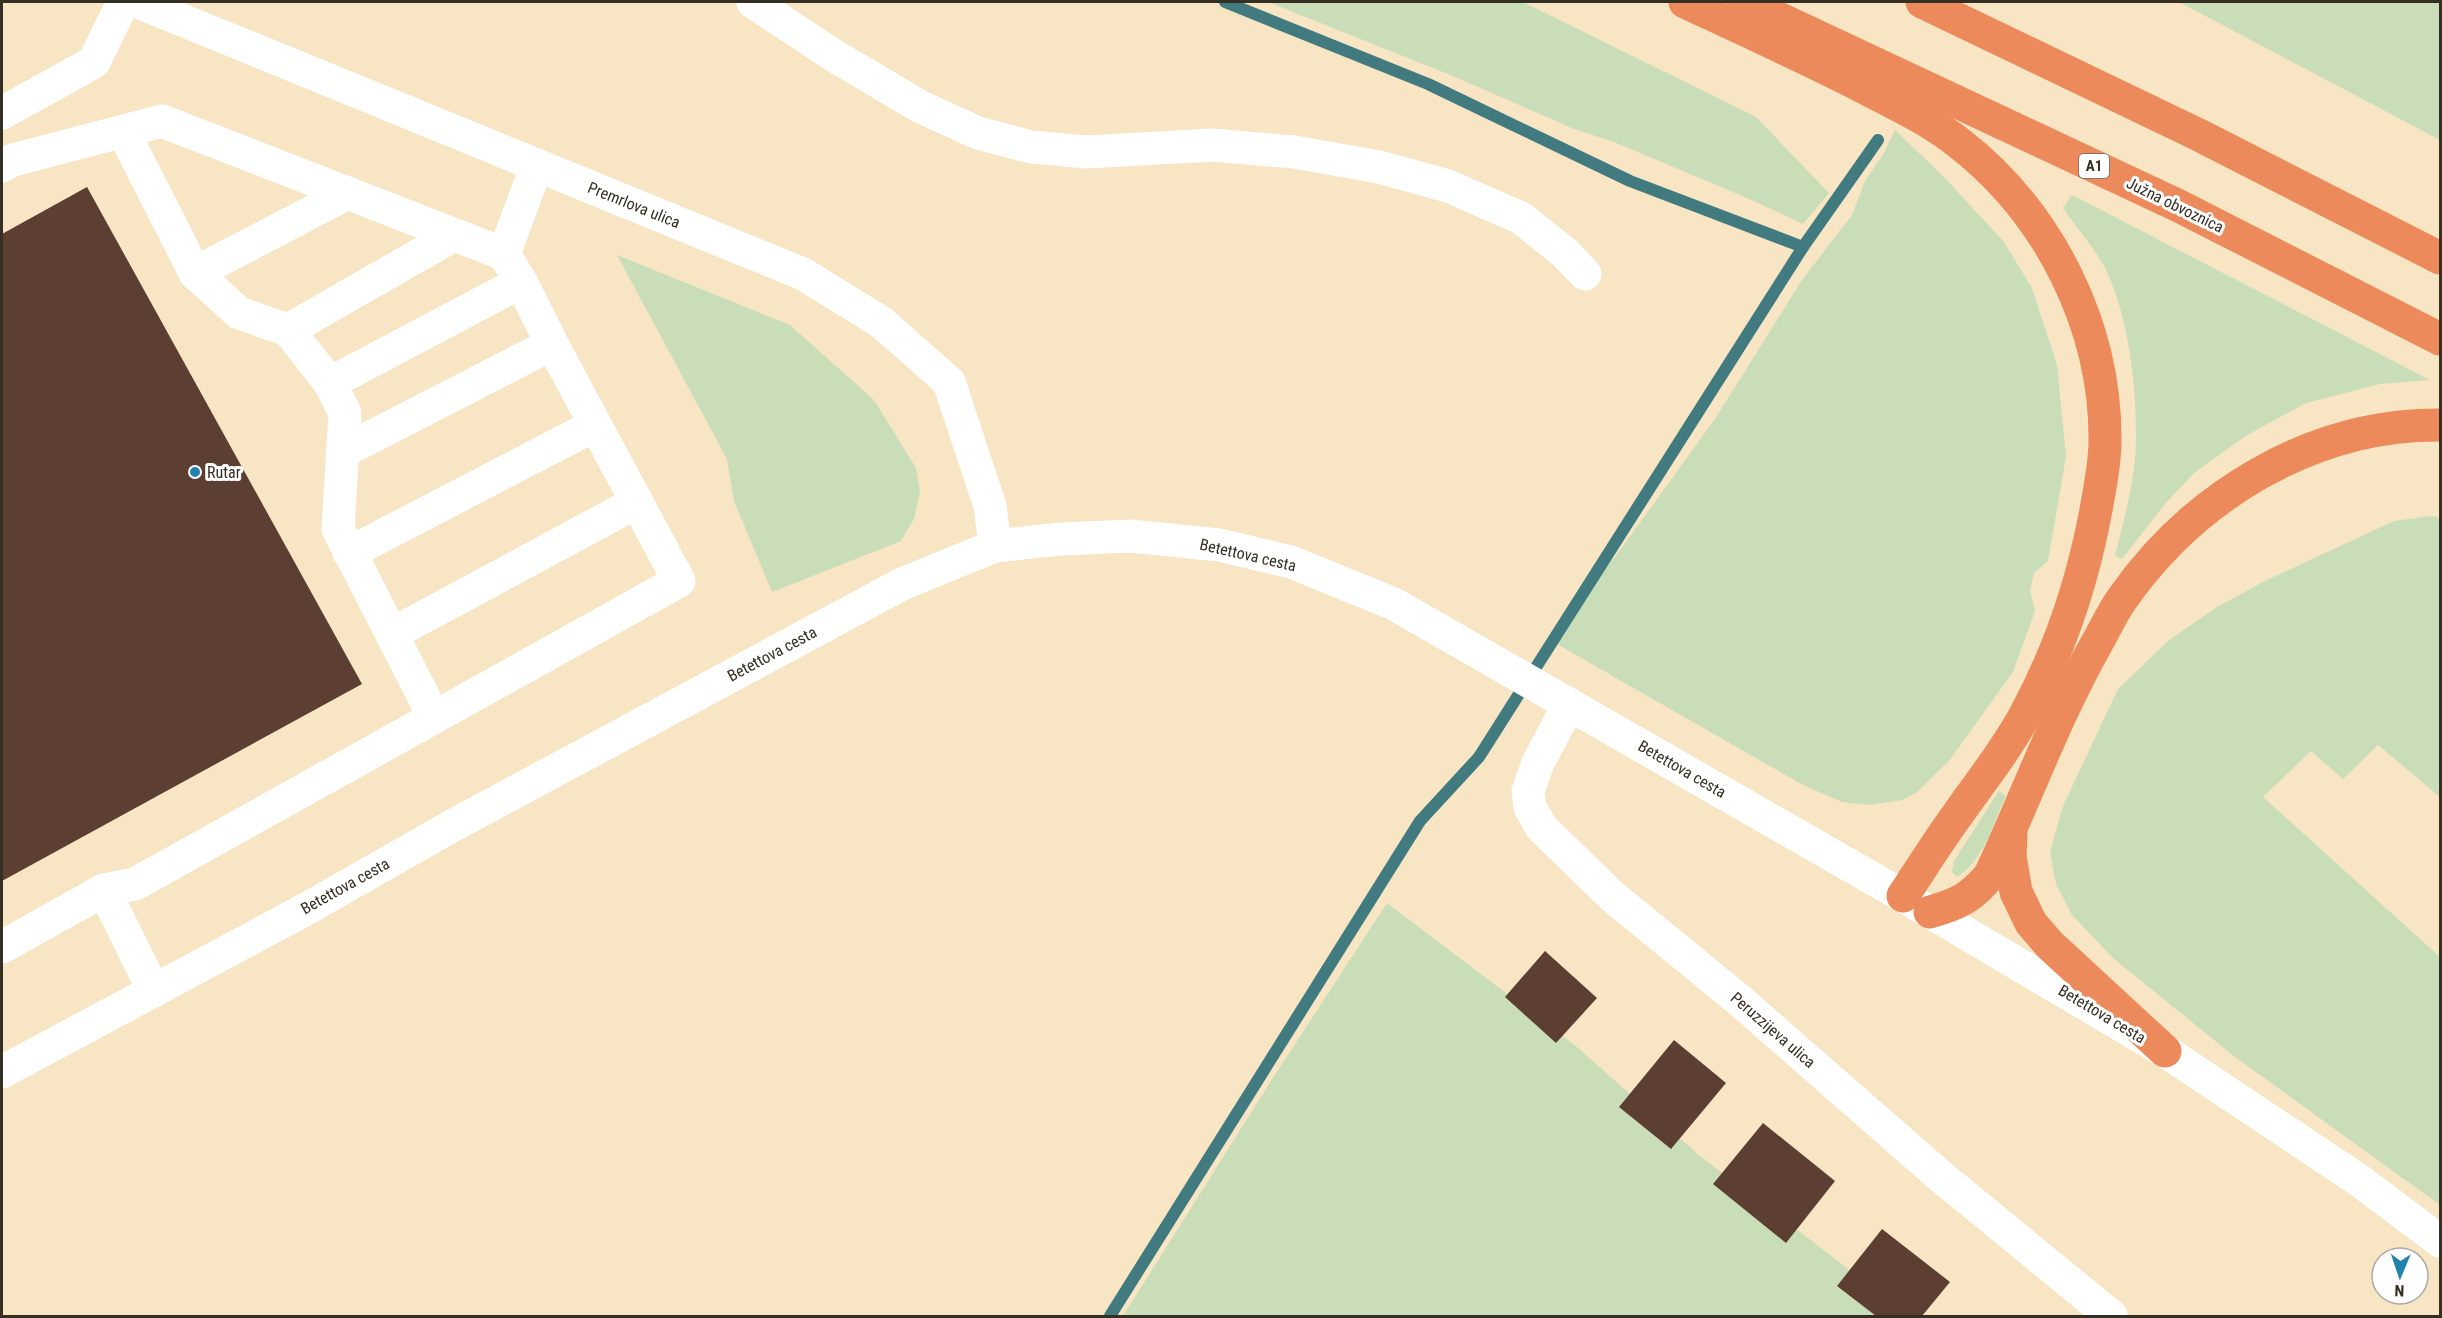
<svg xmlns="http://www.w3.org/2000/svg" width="2442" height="1318" font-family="'Roboto Condensed',sans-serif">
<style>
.green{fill:#caddb9}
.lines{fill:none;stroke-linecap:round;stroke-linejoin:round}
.stream{stroke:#417a7f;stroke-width:12}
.building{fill:#5c3e32}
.minor{stroke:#fff;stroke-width:33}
.highway{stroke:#ed8a5c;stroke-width:33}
.poi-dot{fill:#2182ad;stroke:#fff;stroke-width:2}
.labels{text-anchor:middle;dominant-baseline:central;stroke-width:6;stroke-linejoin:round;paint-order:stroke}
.shield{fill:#fff;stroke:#726d64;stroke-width:1.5}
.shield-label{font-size:15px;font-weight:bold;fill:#352e22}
.street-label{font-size:16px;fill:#352e22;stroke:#fff}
.poi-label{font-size:16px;fill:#352e22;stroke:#fff;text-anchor:start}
</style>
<rect width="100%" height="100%" fill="#f7e5c3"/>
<g class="green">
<polygon points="1268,2 1523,2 1756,117 1829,193 1803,224 1754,201 1614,142 1574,129 1453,76"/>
<polygon points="2179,2 2440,2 2440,140"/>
<polygon points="1895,130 1944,177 2004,242 2032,288 2057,365 2066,456 2048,561 2034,573 2030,590 2035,611 2013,672 1949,761 1916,793 1902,800 1869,805 1842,802 1803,785 1555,643 1579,596 1615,557 1715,419 1802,280 1852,215 1865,181 1884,153"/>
<path d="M2072 195 2430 380 2380 384 2306 403 2247 435 2194 473 2164 505 2122 559 2115 556C2124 519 2135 481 2136 443 2137 390 2129 316 2105 268 2094 247 2076 227 2063 208Z"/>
<polygon points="617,255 790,325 874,400 916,468 920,491 914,519 901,541 772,592 734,501 727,459"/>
<polygon points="2432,516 2440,518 2440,797 2378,745 2343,779 2311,751 2263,797 2440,957 2440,1205 2235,1057 2113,958 2072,915 2056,884 2050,852 2063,806 2118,689 2168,641 2217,607 2265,581 2394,521"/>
<path d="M1999 791 2006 796C1993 824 1984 860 1957 877L1952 872 1954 861Z"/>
<polygon points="1387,903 1577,1047 1700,1156 1838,1261 1905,1316 1123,1316 1269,1084"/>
</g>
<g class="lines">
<g class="stream">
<polyline points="1225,2 1428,84 1630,181 1803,247"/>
<polyline points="1110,1316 1420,821 1479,757 1803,247 1878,140"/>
</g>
</g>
<g class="building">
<polygon points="87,187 362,684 2,881 2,234"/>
<polygon points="1545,951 1597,998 1556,1043 1505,997"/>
<polygon points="1674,1040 1726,1083 1671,1149 1619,1107"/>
<polygon points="1763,1123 1835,1181 1786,1243 1713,1184"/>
<polygon points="1882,1229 1950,1282 1922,1316 1876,1316 1837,1286"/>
</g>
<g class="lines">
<g class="minor">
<polyline points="138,2 803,274 881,322 949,382 990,506 995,546"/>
<polyline points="753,2 833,55 921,107 978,133 1031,147 1086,152 1213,145 1294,152 1379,167 1448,186 1521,218 1565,253 1585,274"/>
<polyline points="2,113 94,62 123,2"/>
<polyline points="123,131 195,273 239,313 288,330 330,383 345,413 338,529 434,717"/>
<polyline points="2,166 13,160 162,121 504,254 521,282 552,344 679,581 135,884 104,890 153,989"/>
<polyline points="504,254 537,165"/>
<polyline points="195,273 348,193"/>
<polyline points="288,330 454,235"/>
<polyline points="330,383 521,282"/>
<polyline points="342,452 552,344"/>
<polyline points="349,553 595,425"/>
<polyline points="392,634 637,502"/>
<polyline points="1569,704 1538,763 1528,791 1530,807 1541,827 1612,896 1739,1000 1939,1175 2111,1316"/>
<polyline points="2,947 104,890"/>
<polyline points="2,1072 308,908 450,827 902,584 995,546 1061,539 1131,536 1219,545 1291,562 1394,604 1903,896 2165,1051 2360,1181 2440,1241"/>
</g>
<g class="highway">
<path d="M1685 2C1745 30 1804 57 1863 87 1896 104 1930 120 1959 143 2049 213 2106 326 2105 441 2105 464 2100 487 2096 510 2083 580 2060 650 2026 713 2007 749 1981 781 1958 814 1938 841 1921 869 1903 896"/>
<polyline points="1744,2 2179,206 2440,339"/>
<polyline points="1922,2 2199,135 2440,258"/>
<polyline points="2011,835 2010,856 2016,892 2031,923 2050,945 2165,1051"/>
<path d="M1930 912C1958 904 1971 898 1990 875 2026 798 2055 717 2097 643 2105 629 2112 613 2122 599 2194 496 2312 424 2440 425"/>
</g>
</g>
<circle class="poi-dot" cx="195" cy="472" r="6"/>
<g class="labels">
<rect class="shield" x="2079" y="154" width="30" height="24" rx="4.5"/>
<g class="shield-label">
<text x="2094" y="166">A1</text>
</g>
<g class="street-label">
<text transform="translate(634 205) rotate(22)">Premrlova ulica</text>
<text transform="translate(2175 205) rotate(26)">Južna obvoznica</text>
<text transform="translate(1248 555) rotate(13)">Betettova cesta</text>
<text transform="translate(772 654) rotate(-28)">Betettova cesta</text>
<text transform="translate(1682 769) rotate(30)">Betettova cesta</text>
<text transform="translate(345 886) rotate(-29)">Betettova cesta</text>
<text transform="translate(2102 1014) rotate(31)">Betettova cesta</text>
<text transform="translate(1773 1030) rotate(41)">Peruzzijeva ulica</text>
</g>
<g class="poi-label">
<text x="207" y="472">Rutar</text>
</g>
</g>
<rect width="2442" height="1318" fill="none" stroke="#352e22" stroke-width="6"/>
<g transform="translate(2400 1276) rotate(182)"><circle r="28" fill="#ffffff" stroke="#aeaba7" stroke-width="1.5"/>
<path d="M0-4.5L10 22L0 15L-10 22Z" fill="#2182ad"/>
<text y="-9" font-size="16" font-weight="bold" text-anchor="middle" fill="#352e22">N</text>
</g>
</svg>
